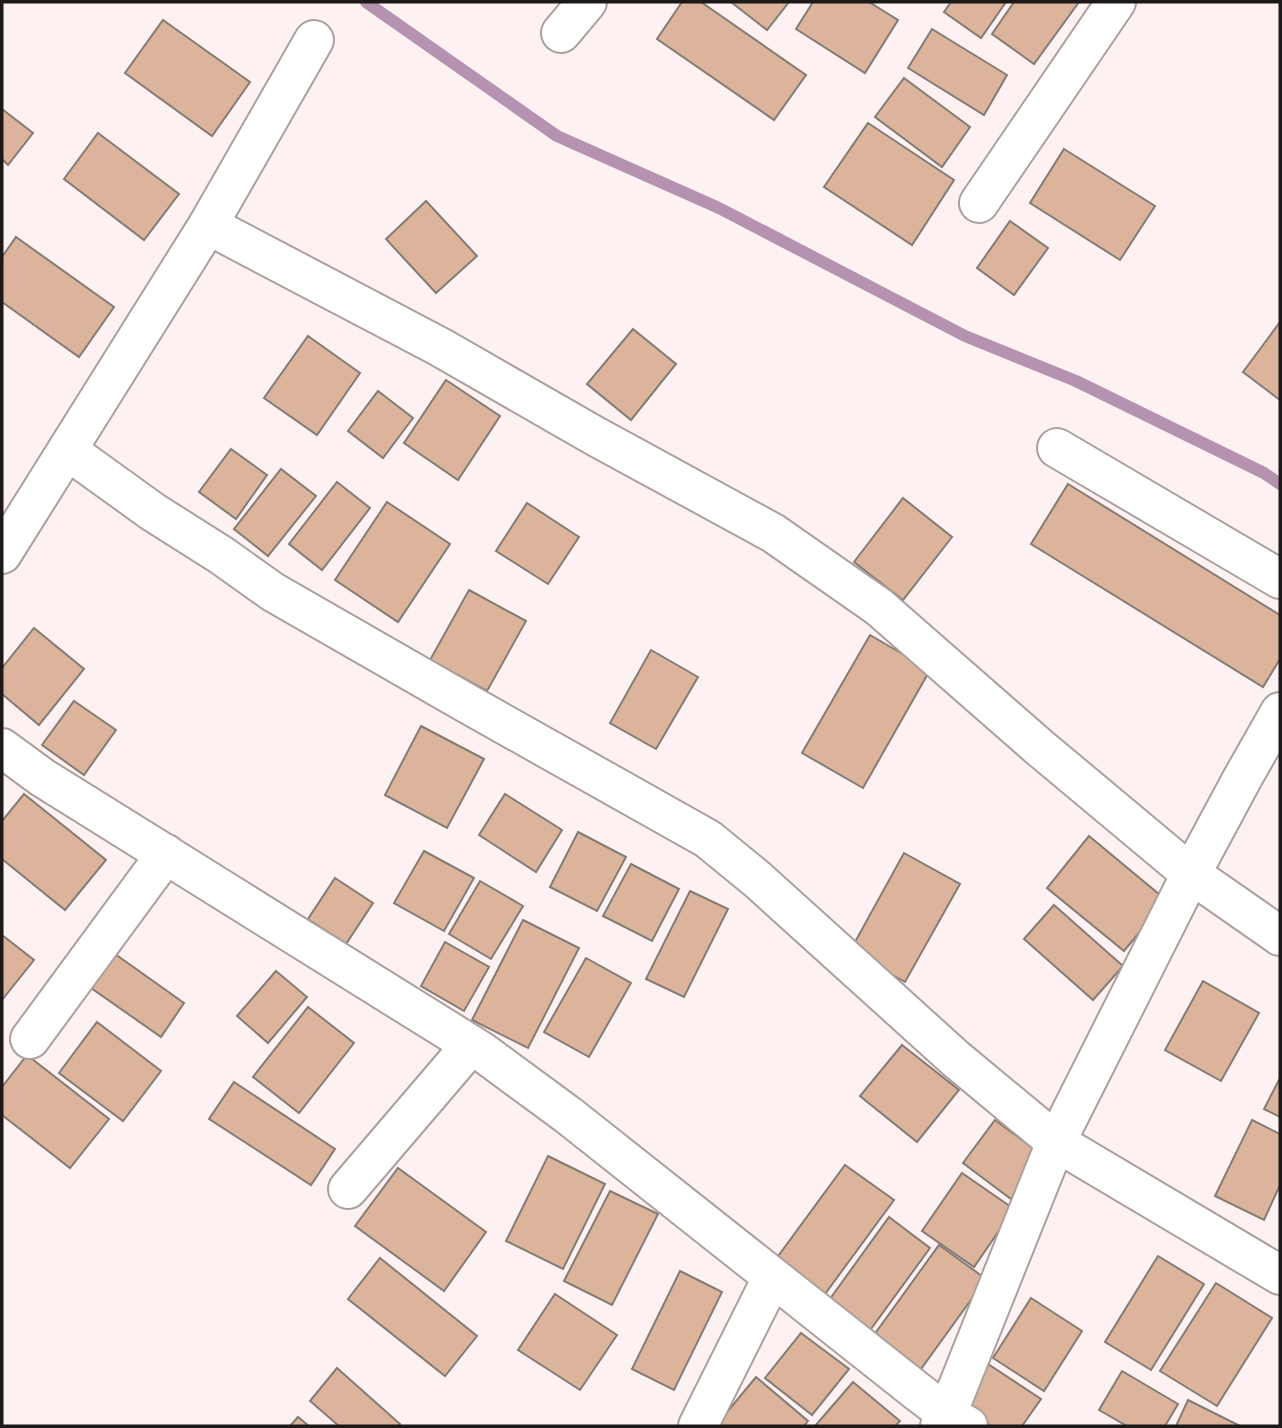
<svg xmlns="http://www.w3.org/2000/svg" width="1282" height="1428" font-family="'PT Serif',serif">
<style>
.lines{fill:none;stroke-linecap:round;stroke-linejoin:round}
.stream{stroke:#b592b0;stroke-width:12}
.building{fill:#dcb49b;stroke:#847b75;stroke-width:2}
.minor-casing{stroke:#aca09e;stroke-width:42}
.minor{stroke:#fff;stroke-width:38}
</style>
<rect width="100%" height="100%" fill="#fdf2f1"/>
<g class="lines">
<polyline class="stream" points="366,2 557,136 719,208 965,336 1076,381 1264,473 1280,484"/>
</g>
<g class="building">
<polygon points="682,2 701,2 806,75 774,120 657,39"/>
<polygon points="731,2 789,2 767,30"/>
<polygon points="813,2 869,2 898,20 865,73 796,29"/>
<polygon points="951,2 1006,2 981,38 944,12"/>
<polygon points="1014,2 1079,2 1034,64 992,34"/>
<polygon points="163,20 250,82 212,136 125,73"/>
<polygon points="932,29 1007,75 984,115 908,68"/>
<polygon points="904,78 970,127 942,167 875,117"/>
<polygon points="2,109 33,133 8,165 2,159"/>
<polygon points="868,123 954,180 912,245 824,187"/>
<polygon points="98,133 179,194 144,240 64,179"/>
<polygon points="1064,149 1155,206 1120,260 1030,203"/>
<polygon points="426,201 477,256 436,293 386,239"/>
<polygon points="1010,221 1048,248 1014,295 977,268"/>
<polygon points="16,237 114,307 79,357 2,302 2,257"/>
<polygon points="1280,322 1280,400 1243,372"/>
<polygon points="633,329 676,364 631,420 587,384"/>
<polygon points="308,336 360,373 317,435 264,398"/>
<polygon points="446,380 500,416 458,480 404,443"/>
<polygon points="378,391 413,418 383,458 348,431"/>
<polygon points="231,449 267,475 236,519 199,492"/>
<polygon points="281,469 316,496 268,556 234,529"/>
<polygon points="337,482 370,508 322,570 289,544"/>
<polygon points="1068,484 1280,615 1280,659 1263,687 1031,544"/>
<polygon points="903,498 952,537 903,600 854,562"/>
<polygon points="387,502 450,544 398,622 335,580"/>
<polygon points="527,503 579,537 548,584 496,551"/>
<polygon points="469,590 526,621 487,691 430,660"/>
<polygon points="34,628 84,669 39,725 2,694 2,668"/>
<polygon points="870,635 930,670 863,788 802,753"/>
<polygon points="651,650 698,677 656,749 610,723"/>
<polygon points="74,701 116,730 84,775 42,745"/>
<polygon points="421,726 484,759 447,828 385,795"/>
<polygon points="24,794 106,860 65,910 2,859 2,821"/>
<polygon points="505,794 562,830 536,872 479,835"/>
<polygon points="578,832 626,857 597,911 550,887"/>
<polygon points="1089,836 1166,900 1124,951 1047,888"/>
<polygon points="424,851 474,878 444,931 394,903"/>
<polygon points="904,853 960,884 905,982 850,951"/>
<polygon points="631,864 679,889 652,941 603,916"/>
<polygon points="335,878 373,903 346,944 308,919"/>
<polygon points="480,881 523,906 491,959 449,934"/>
<polygon points="690,891 728,909 684,997 646,979"/>
<polygon points="1054,905 1123,966 1093,1000 1024,939"/>
<polygon points="523,920 579,948 528,1048 472,1020"/>
<polygon points="2,935 34,960 2,1000"/>
<polygon points="445,942 489,967 464,1011 421,986"/>
<polygon points="115,954 184,1003 161,1037 91,988"/>
<polygon points="586,958 631,983 589,1057 544,1032"/>
<polygon points="276,971 307,997 268,1043 237,1016"/>
<polygon points="1203,981 1259,1013 1221,1081 1165,1050"/>
<polygon points="308,1007 354,1043 299,1113 253,1077"/>
<polygon points="97,1022 161,1071 123,1121 59,1073"/>
<polygon points="902,1045 959,1090 917,1142 860,1096"/>
<polygon points="27,1055 109,1119 70,1168 2,1115 2,1087"/>
<polygon points="1280,1078 1280,1117 1264,1109"/>
<polygon points="234,1082 335,1149 311,1185 209,1119"/>
<polygon points="995,1120 1044,1156 1011,1199 963,1163"/>
<polygon points="1252,1120 1280,1134 1280,1185 1264,1220 1215,1196"/>
<polygon points="548,1156 605,1184 563,1269 506,1241"/>
<polygon points="845,1165 894,1200 825,1294 776,1259"/>
<polygon points="398,1168 486,1232 444,1291 355,1226"/>
<polygon points="962,1173 1014,1209 974,1267 922,1231"/>
<polygon points="610,1191 658,1214 612,1305 564,1281"/>
<polygon points="889,1217 930,1248 868,1333 827,1303"/>
<polygon points="939,1245 986,1279 913,1380 866,1346"/>
<polygon points="1158,1256 1204,1284 1151,1370 1105,1342"/>
<polygon points="380,1258 477,1336 445,1376 348,1299"/>
<polygon points="680,1271 722,1292 674,1390 632,1369"/>
<polygon points="1216,1283 1272,1318 1217,1406 1160,1371"/>
<polygon points="555,1294 617,1335 580,1390 518,1350"/>
<polygon points="1031,1298 1082,1331 1044,1391 993,1358"/>
<polygon points="801,1333 849,1369 812,1415 765,1378"/>
<polygon points="988,1364 1041,1399 1022,1426 991,1426 961,1407"/>
<polygon points="337,1368 400,1424 398,1426 339,1426 310,1401"/>
<polygon points="1122,1371 1178,1404 1165,1426 1127,1426 1099,1410"/>
<polygon points="756,1377 808,1421 804,1426 722,1426 718,1423"/>
<polygon points="853,1382 900,1421 895,1426 815,1426"/>
<polygon points="1188,1400 1240,1426 1176,1426"/>
<polygon points="298,1417 309,1426 290,1426"/>
</g>
<g class="lines">
<defs>
<g id="minor">
<polyline points="561,33 587,2"/>
<polyline points="979,203 1116,2"/>
<polyline points="208,225 440,347 595,436 773,533 879,607 1039,747 1191,874 1280,936"/>
<polyline points="1057,448 1280,579"/>
<polyline points="67,450 153,512 221,555 273,592 468,704 708,839 758,880 956,1059 1056,1142 1280,1275"/>
<polyline points="2,554 208,225 314,40"/>
<polyline points="2,748 43,778 481,1051 568,1115 918,1392 947,1414 968,1426"/>
<polyline points="30,1039 166,854"/>
<polyline points="348,1189 471,1045"/>
<polyline points="698,1426 772,1278"/>
<polyline points="940,1426 947,1414 1056,1142 1191,874 1242,779 1280,712"/>
</g>
</defs>
<use href="#minor" class="minor-casing"/>
<use href="#minor" class="minor"/>
</g>
<rect width="1282" height="1428" fill="none" stroke="#1d1918" stroke-width="7"/>
</svg>
